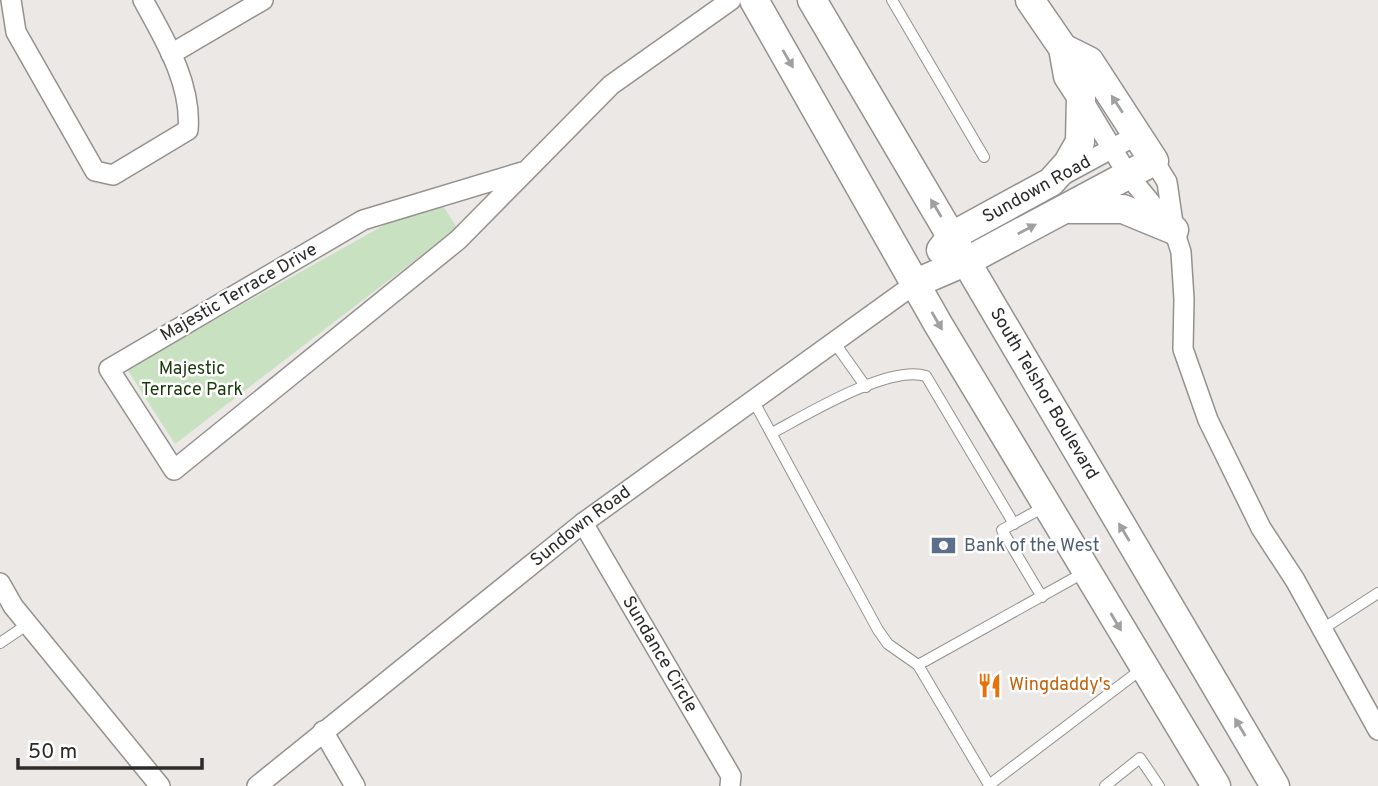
<svg xmlns="http://www.w3.org/2000/svg" width="1378" height="786" font-family="Overpass,sans-serif">
<style>
.green{fill:#c8e1c0}
.lines{fill:none;stroke-linecap:round;stroke-linejoin:round}
.lane-casing{stroke:#95918f;stroke-width:12}
.street-casing{stroke:#95918f;stroke-width:22}
.secondary-casing{stroke:#95918f;stroke-width:31}
.lane{stroke:#fff;stroke-width:10}
.street{stroke:#fff;stroke-width:19}
.secondary{stroke:#fff;stroke-width:28}
.oneway{fill:#a0a09f}
.labels{text-anchor:middle;dominant-baseline:central;stroke-width:5;stroke-linejoin:round;paint-order:stroke}
.street-label{font-size:18px;fill:#2c2b2a;stroke:#fff}
.park-label{font-size:18px;fill:#18390a;stroke:#fff}
.service-label{font-size:18px;fill:#4e5e75;stroke:#fff;text-anchor:start}
.food-label{font-size:18px;fill:#c56008;stroke:#fff;text-anchor:start}
</style>
<rect width="100%" height="100%" fill="#ebe8e5"/>
<polygon class="green" points="444,207 457,228 175,444 127,369 388,223"/>
<g class="lines">
<defs>
<g id="lane">
<polyline points="892,0 984,157"/>
<polyline points="834,342 866,387"/>
<polyline points="753,400 878,630 888,644 918,665"/>
<path d="M772 433C806 415 889 364 926 376L1014 524"/>
<polyline points="1085,572 918,665 989,785 1143,668"/>
<polyline points="1042,597 1002,530 1044,507"/>
<polyline points="1321,630 1378,593"/>
<polyline points="0,643 28,624"/>
<polyline points="1105,786 1140,758 1159,786"/>
</g>
<g id="street">
<path d="M11 0 16 32 95 171 113 175 188 130C192 84 165 40 143 0"/>
<polyline points="171,54 263,0"/>
<polyline points="1081,97 1128,175 1169,225"/>
<polyline points="1154,161 1167,182 1174,230 1181,252 1184,299 1183,349 1208,420 1261,528 1295,580 1378,730"/>
<polyline points="522,172 363,220 109,369 174,470 458,240 611,85 731,0"/>
<polyline points="1061,176 1137,135"/>
<path id="s1" d="M583 523 731 776 730 786"/>
<polyline points="0,583 13,606 160,786"/>
<polyline points="323,731 355,786"/>
<path id="s2" d="M257 786 583 523 916 283"/>
</g>
<g id="secondary">
<polyline points="754,0 938,324 1216,786"/>
<path id="s3" d="M812 0 1275 786"/>
<polyline points="1071,209 1123,209 1174,230"/>
<polyline points="941,250 952,236 1051,182 1068,163 1080,142 1081,96 1068,76 1063,48 1030,0"/>
<polyline points="916,283 967,261 1154,161 1089,61 1063,48"/>
</g>
</defs>
<use href="#lane" class="lane-casing"/>
<use href="#street" class="street-casing"/>
<use href="#secondary" class="secondary-casing"/>
<use href="#lane" class="lane"/>
<use href="#street" class="street"/>
<use href="#secondary" class="secondary"/>
</g>
<defs><path id="oneway-solid" d="M-6-.8H1V-3.2L6.5 0L1 3.2V.8H-6Z" transform="scale(1.75)"/></defs>
<g class="oneway">
<use href="#oneway-solid" transform="translate(788 59) rotate(60)"/>
<use href="#oneway-solid" transform="translate(1117 104) rotate(-123)"/>
<use href="#oneway-solid" transform="translate(936 208) rotate(-121)"/>
<use href="#oneway-solid" transform="translate(1027 229) rotate(-28)"/>
<use href="#oneway-solid" transform="translate(937 321) rotate(60)"/>
<use href="#oneway-solid" transform="translate(1124 532) rotate(-121)"/>
<use href="#oneway-solid" transform="translate(1116 622) rotate(59)"/>
<use href="#oneway-solid" transform="translate(1240 727) rotate(-121)"/>
</g>
<defs>
<symbol id="bank-bare" viewBox="-9 -9 18 18"><path d="M-6-4H6V4H-6ZM0-2.3a2.3 2.3 0 1 0 0 4.6a2.3 2.3 0 1 0 0-4.6Z" fill="#5c6f8a" stroke="#fff" stroke-width="2.5" paint-order="stroke"/></symbol>
<symbol id="restaurant-bare" viewBox="-9 -9 18 18"><path d="M-5-6h1v4h1v-4h1v4h1v-4h1v5L-1.5 .5V6h-2V.5L-5-1ZM5-6V6H3V1.5H1.5Q1.5-4 5-6Z" fill="#e8710a" stroke="#fff" stroke-width="2.5" paint-order="stroke"/></symbol>
</defs>
<g fill-rule="evenodd">
<use href="#bank-bare" x="926" y="528" width="35" height="35"/>
<use href="#restaurant-bare" x="972" y="668" width="35" height="35"/>
</g>
<g class="labels">
<g class="street-label">
<text transform="translate(1037 190) rotate(-29)">Sundown Road</text>
<text transform="translate(239 293) rotate(-30)">Majestic Terrace Drive</text>
<text stroke="none"><textPath href="#s3" startOffset="457">South Telshor Boulevard</textPath></text>
<text stroke="none"><textPath href="#s2" startOffset="415">Sundown Road</textPath></text>
<text stroke="none"><textPath href="#s1" startOffset="152">Sundance Circle</textPath></text>
</g>
<g class="park-label">
<text x="192" y="369">Majestic<tspan x="192" dy="21">Terrace Park</tspan></text>
</g>
<g class="service-label">
<text x="964" y="546">Bank of the West</text>
</g>
<g class="food-label">
<text x="1009" y="685">Wingdaddy's</text>
</g>
</g>
<path d="M18 758v10h184v-10" fill="none" stroke="#2c2b2a" stroke-width="3.5"/>
<text x="28" y="758" font-size="21" fill="#2c2b2a" stroke="#ffffff" stroke-width="5" paint-order="stroke">50 m</text>
</svg>
